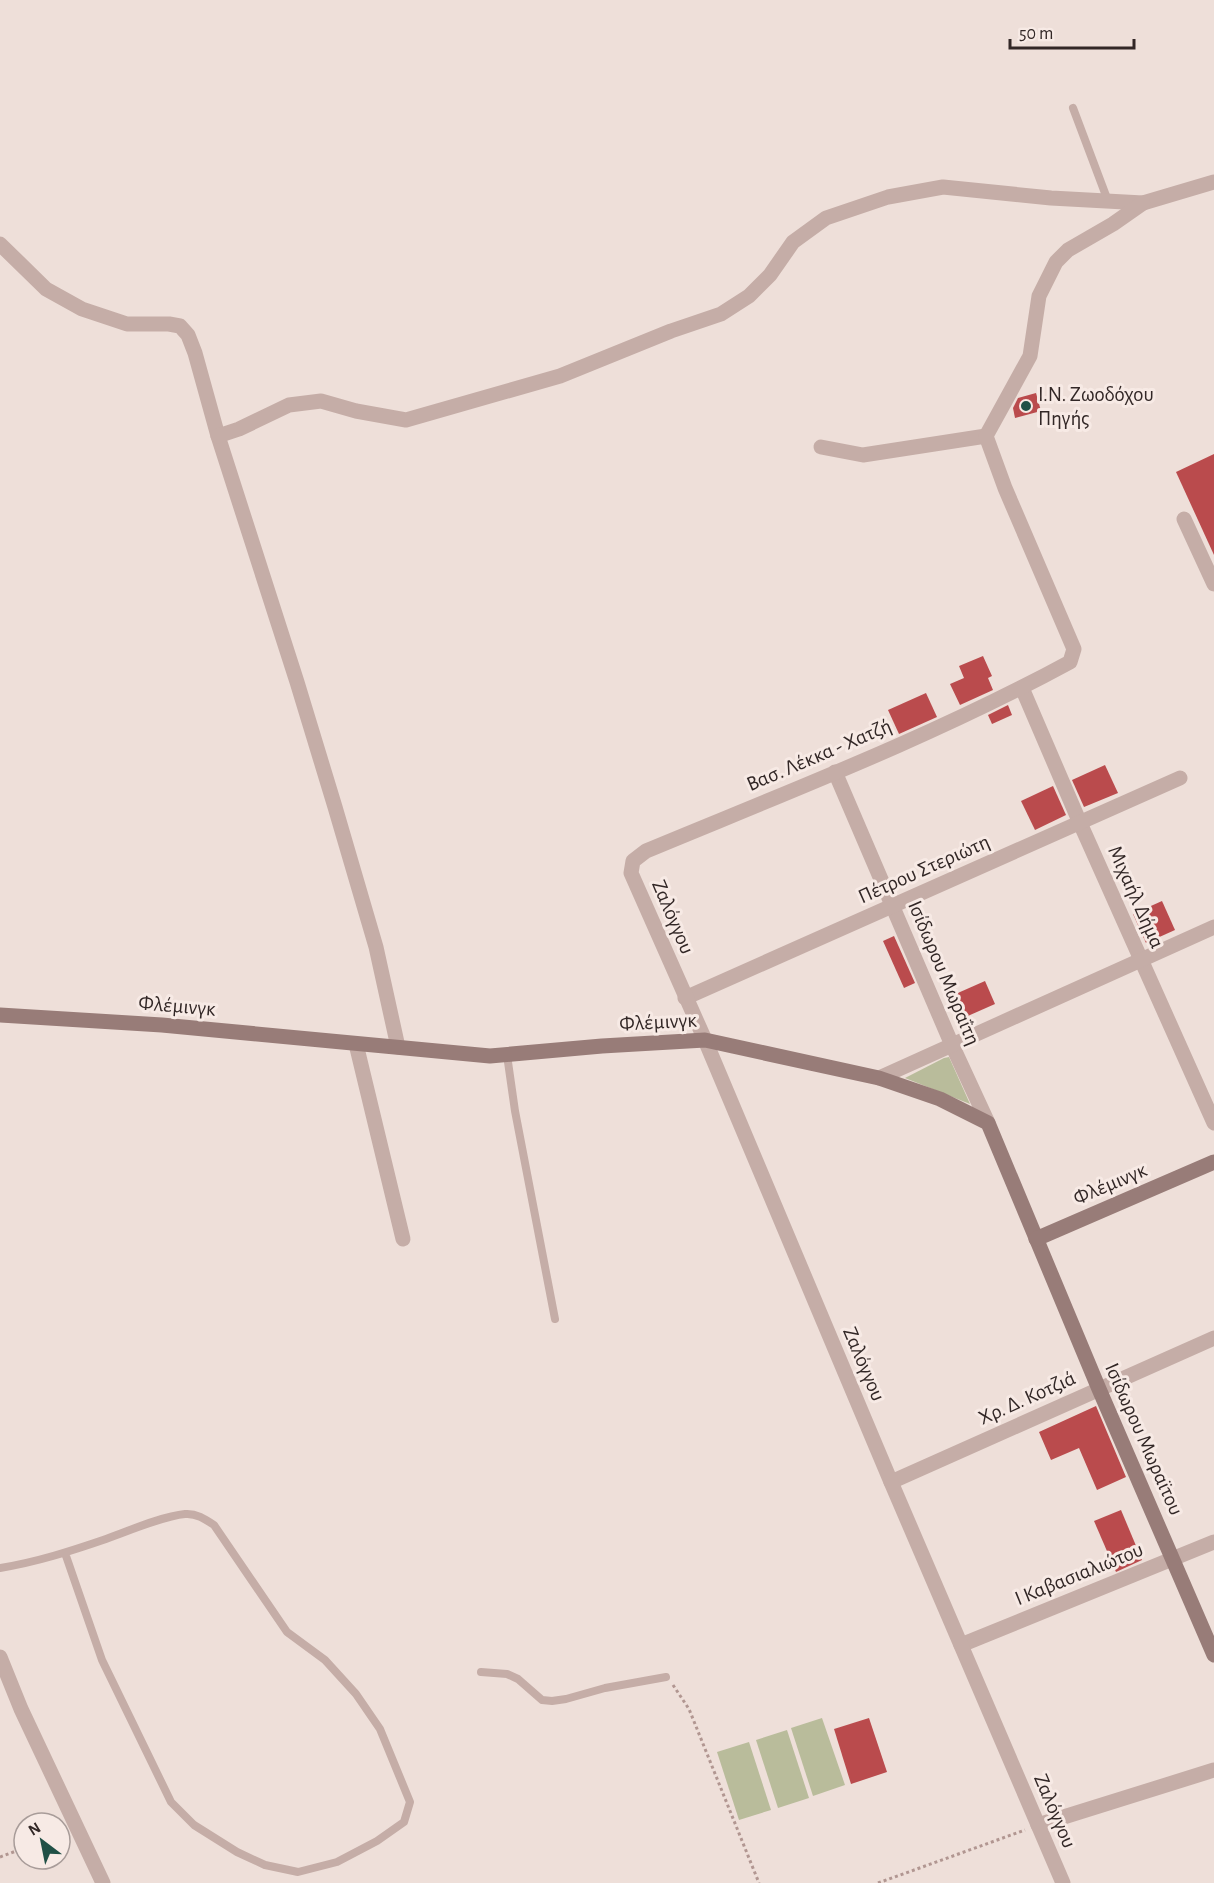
<svg xmlns="http://www.w3.org/2000/svg" width="1214" height="1883" font-family="'Alegreya Sans',sans-serif">
<style>
.grass{fill:#b9bc9b}
.building{fill:#ba4b4d}
.lines{fill:none;stroke-linecap:round;stroke-linejoin:round}
.path{stroke:#b19691;stroke-width:3;stroke-dasharray:3 3;stroke-linecap:butt}
.lane{stroke:#c5ada7;stroke-width:8}
.street{stroke:#c5ada7;stroke-width:15}
.secondary{stroke:#987c78;stroke-width:15}
.poi-dot{fill:#205046;stroke:#f7eae5;stroke-width:2}
.labels{text-anchor:middle;dominant-baseline:central;stroke-width:6;stroke-linejoin:round;paint-order:stroke}
.poi-label{font-size:21px;fill:#322726;stroke:#f7eae5;text-anchor:start}
.street-label{font-size:21px;fill:#322726;stroke:#f7eae5}
</style>
<rect width="100%" height="100%" fill="#eedfd9"/>
<g class="grass">
<polygon points="949,1057 970,1104 905,1078 944,1058"/>
<polygon points="822,1718 845,1785 813,1796 791,1728"/>
<polygon points="787,1730 809,1798 778,1808 756,1740"/>
<polygon points="749,1742 771,1810 739,1820 717,1752"/>
</g>
<g class="building">
<polygon points="1036,393 1041,411 1015,418 1013,408 1018,398"/>
<polygon points="1214,454 1214,555 1176,472"/>
<polygon points="983,656 992,676 988,678 993,690 960,705 950,684 964,678 959,666"/>
<polygon points="926,693 937,717 899,734 888,710"/>
<polygon points="1008,705 1012,715 992,724 988,715"/>
<polygon points="1105,765 1118,793 1084,807 1072,780"/>
<polygon points="1053,786 1066,815 1035,830 1021,801"/>
<polygon points="1162,901 1175,930 1146,943 1133,914"/>
<polygon points="894,936 915,983 904,988 883,941"/>
<polygon points="985,981 995,1004 961,1019 951,996"/>
<polygon points="1096,1406 1126,1477 1097,1490 1079,1448 1051,1460 1039,1432"/>
<polygon points="1121,1510 1142,1560 1116,1572 1094,1521"/>
<polygon points="869,1718 887,1772 851,1784 834,1729"/>
</g>
<g class="lines">
<g class="path">
<polyline points="673,1685 689,1709 759,1883"/>
<polyline points="0,1857 24,1848"/>
<polyline points="878,1883 1025,1830"/>
</g>
<g class="lane">
<polyline points="1073,108 1108,201"/>
<polyline points="507,1055 515,1111 555,1319"/>
<path d="M0 1568C37 1562 71 1551 106 1539 128 1531 163 1516 185 1514 196 1513 205 1519 214 1525L287 1632 325 1660 356 1694 380 1729 410 1802 404 1822 377 1841 337 1862 298 1872 265 1865 237 1852 194 1825 171 1802 102 1660 65 1553"/>
<polyline points="481,1672 507,1674 518,1679 542,1700 552,1701 566,1699 605,1688 666,1677"/>
</g>
<g class="street">
<polyline points="0,244 46,289 82,309 127,324 169,324 180,326 188,335 195,353 218,436 297,682 335,807 376,947 398,1047"/>
<polyline points="218,436 239,429 289,405 321,401 356,411 406,420 560,376 671,331 721,314 749,296 770,275 793,242 826,218 888,197 943,187 1051,198 1143,203 1214,182"/>
<polyline points="821,447 863,455 986,436"/>
<polyline points="1184,519 1214,584"/>
<polyline points="1022,688 1080,823 1214,1123"/>
<polyline points="835,772 952,1045 988,1123"/>
<polyline points="685,998 1180,778"/>
<polyline points="356,1044 403,1239"/>
<polyline points="879,1078 1214,927"/>
<polyline points="891,1482 1214,1338"/>
<polyline points="961,1645 1214,1542"/>
<polyline points="0,1657 21,1709 103,1883"/>
<polyline points="1038,1825 1214,1770"/>
<path d="M1063 1883 891 1482 705 1040 631 873 633 861 646 851C788 792 936 735 1070 662L1074 649 1005 488 986 436 1030 356 1039 296 1056 262 1068 250 1113 224 1143 203"/>
</g>
<g class="secondary">
<polyline points="0,1015 162,1025 490,1056 602,1046 705,1040 879,1078 940,1099 988,1123 1099,1389 1214,1655"/>
<polyline points="1036,1239 1214,1162"/>
</g>
</g>
<circle class="poi-dot" cx="1026" cy="406" r="6"/>
<g class="labels">
<g class="poi-label">
<text x="1038" y="394">Ι.Ν. Ζωοδόχου<tspan x="1038" dy="24">Πηγής</tspan></text>
</g>
<g class="street-label">
<text transform="translate(819 755) rotate(-23)">Βασ. Λέκκα - Χατζή</text>
<text transform="translate(924 869) rotate(-24)">Πέτρου Στεριώτη</text>
<text transform="translate(1136 897) rotate(66)">Μιχαήλ Δήμα</text>
<text transform="translate(673 917) rotate(67)">Ζαλόγγου</text>
<text transform="translate(944 973) rotate(67)">Ισίδωρου Μωραΐτη</text>
<text transform="translate(177 1006) rotate(5)">Φλέμινγκ</text>
<text transform="translate(658 1022) rotate(-3)">Φλέμινγκ</text>
<text transform="translate(1110 1184) rotate(-23)">Φλέμινγκ</text>
<text transform="translate(864 1364) rotate(67)">Ζαλόγγου</text>
<text transform="translate(1027 1398) rotate(-24)">Χρ. Δ. Κοτζιά</text>
<text transform="translate(1144 1439) rotate(66)">Ισίδωρου Μωραϊτου</text>
<text transform="translate(1079 1574) rotate(-22)">Ι Καβασιαλιώτου</text>
<text transform="translate(1055 1811) rotate(67)">Ζαλόγγου</text>
</g>
</g>
<g transform="translate(42 1841) rotate(328)"><circle r="28" fill="#f7eae5" stroke="#a89c99" stroke-width="1.5"/>
<path d="M0-4.5L10 22L0 15L-10 22Z" fill="#205046"/>
<text y="-9" font-size="16" font-weight="bold" text-anchor="middle" fill="#322726">N</text>
</g>
<path d="M1010 39v9h124v-9" fill="none" stroke="#322726" stroke-width="3"/>
<text x="1019" y="39" font-size="18" fill="#322726" stroke="#f7eae5" stroke-width="4.5" paint-order="stroke">50 m</text>
</svg>
